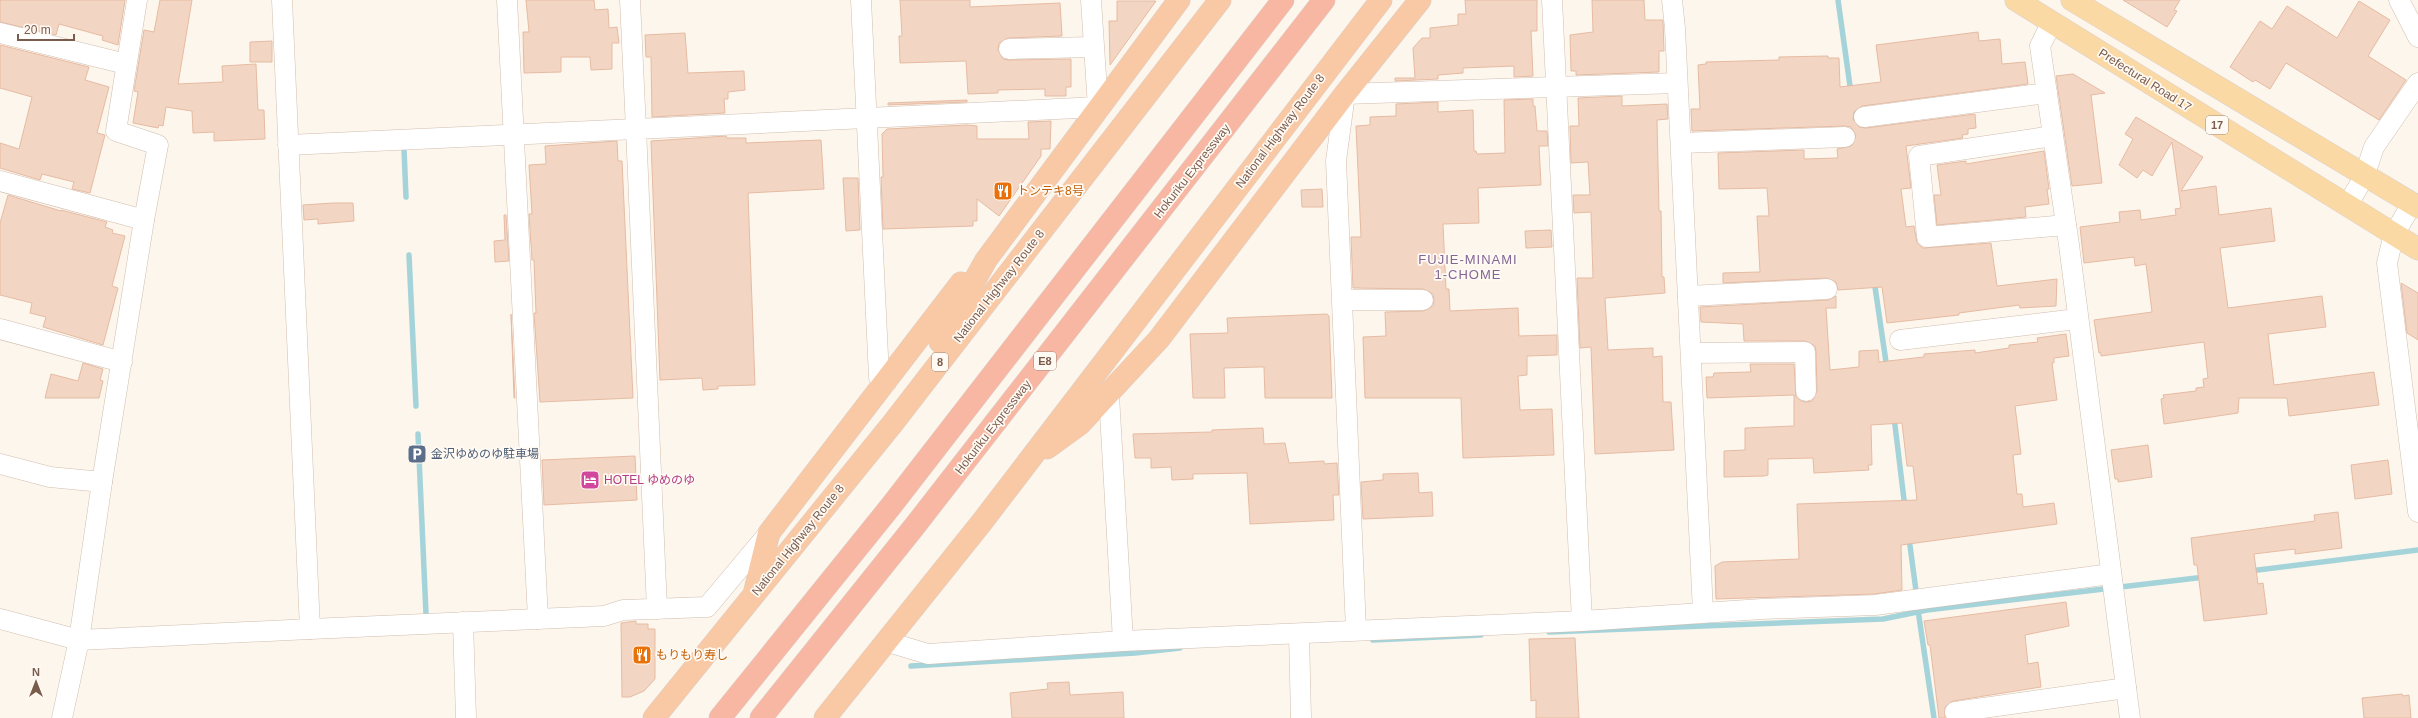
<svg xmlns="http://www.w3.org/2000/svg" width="2418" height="718" font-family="Arial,'Noto Sans JP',sans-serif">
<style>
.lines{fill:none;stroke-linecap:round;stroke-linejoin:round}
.stream{stroke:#a5d3da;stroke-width:5.5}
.building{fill:#f3d5c3;stroke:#e6bba3}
.minor-casing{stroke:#d1beb0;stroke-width:21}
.primary-casing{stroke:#dad1cd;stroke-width:23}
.trunk-casing{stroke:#dad1cd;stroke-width:23}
.motorway-casing{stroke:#dad1cd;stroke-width:23}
.minor{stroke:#fff;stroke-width:20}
.primary{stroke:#fbd9a5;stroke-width:22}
.trunk{stroke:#f9c8a4;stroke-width:22}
.motorway{stroke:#f7b7a3;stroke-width:22}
.labels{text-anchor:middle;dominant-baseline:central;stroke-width:3.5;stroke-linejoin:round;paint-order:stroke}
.shield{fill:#fffaf3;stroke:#a28b7f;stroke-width:1}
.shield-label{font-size:11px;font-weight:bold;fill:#7a5c4d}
.street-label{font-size:12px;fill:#7a5c4d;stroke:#fffaf3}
.food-label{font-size:12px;fill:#c56008;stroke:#fffaf3;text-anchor:start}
.service-label{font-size:12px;fill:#4e5e75;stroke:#fffaf3;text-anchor:start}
.hotel-label{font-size:12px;fill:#b23c85;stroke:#fffaf3;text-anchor:start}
.neighbourhood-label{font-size:13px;letter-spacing:1px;fill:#846695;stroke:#fffaf3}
</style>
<rect width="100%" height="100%" fill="#fdf6ec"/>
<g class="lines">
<g class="stream">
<polyline points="1838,0 1851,93"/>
<polyline points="1853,108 1855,127"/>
<polyline points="404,149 406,197"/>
<polyline points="409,255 416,406"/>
<polyline points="1874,280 1887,369"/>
<polyline points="1894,417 1905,508"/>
<polyline points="418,434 426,614"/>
<polyline points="1909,538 1916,591"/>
<polyline points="2250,571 2418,550"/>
<polyline points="1918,610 1934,718"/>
<polyline points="1549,632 1883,619 1927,610 2205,577"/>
<polyline points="1373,640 1481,635"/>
<polyline points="911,666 1135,653 1180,648"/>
</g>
</g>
<g class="building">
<polygon points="0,0 125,0 118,45 102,40 103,36 59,24 56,35 0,22"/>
<polygon points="160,0 192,0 178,84 223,82 222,66 256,64 258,110 264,110 265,139 214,141 214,132 193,133 192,111 166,107 163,126 159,125 158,128 133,123 138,92 134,91 144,30 154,32"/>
<polygon points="526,0 594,0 595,10 608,9 609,28 617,27 619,43 612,43 612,69 591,70 590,57 561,57 561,72 524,73 523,32 529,32"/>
<polygon points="900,0 970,0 970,7 1060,3 1062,36 1008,38 999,43 998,50 1003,59 1009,60 1071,59 1071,87 1066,87 1066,96 1045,96 1045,89 998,90 998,93 968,94 966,61 900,63 899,36 902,36"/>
<polygon points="1465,0 1537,0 1537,31 1531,31 1533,76 1514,77 1514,66 1463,68 1463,73 1438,75 1438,79 1395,81 1395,78 1415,78 1413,48 1422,38 1430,38 1430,28 1458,25 1458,14 1466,14"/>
<polygon points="1592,0 1644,0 1645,20 1663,20 1664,51 1659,51 1659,72 1576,75 1576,71 1571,71 1570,35 1593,32"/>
<polygon points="2123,0 2180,0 2174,10 2177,11 2167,27"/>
<polygon points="1117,1 1156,1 1110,65 1109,21 1117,21"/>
<polygon points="2359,1 2390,20 2368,56 2406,80 2379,120 2286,63 2270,89 2255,80 2253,82 2230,67 2260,21 2272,29 2287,6 2337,38"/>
<polygon points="1978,32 1979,41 2000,39 2002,64 2025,62 2028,84 1862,106 1854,112 1853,119 1859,127 1866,128 1975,114 1976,128 1968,129 1968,134 1962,135 1963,138 1906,146 1911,188 1901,189 1906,227 1914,226 1917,243 1923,248 1991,243 1997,286 2057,279 2056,306 2020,308 2019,305 1959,313 1959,315 1887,323 1882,287 1838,290 1836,282 1826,278 1723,283 1723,273 1760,272 1757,216 1769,216 1767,188 1719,189 1718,153 1804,150 1804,159 1838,158 1837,149 1851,146 1856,136 1851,127 1845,126 1692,131 1691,109 1700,109 1698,65 1706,64 1706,62 1779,60 1779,57 1828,56 1828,58 1839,58 1840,87 1881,82 1876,45"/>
<polygon points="685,33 688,73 744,71 745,90 728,92 728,99 724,99 725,113 652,117 651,57 646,57 645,35"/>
<polygon points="272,41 272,62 250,62 250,42"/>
<polygon points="0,45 89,67 85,80 109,87 97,133 105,135 90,193 72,189 74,182 42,174 40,180 0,168 0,143 19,149 32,97 0,88"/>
<polygon points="2073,74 2105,93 2091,95 2102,183 2072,186 2056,76"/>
<polygon points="1622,96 1622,106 1667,104 1668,119 1657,120 1659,211 1661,211 1662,277 1664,277 1665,293 1605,298 1608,350 1653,348 1653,357 1662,356 1663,402 1671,402 1674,450 1595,454 1591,347 1580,348 1577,278 1593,278 1591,212 1574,213 1573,195 1590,195 1588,162 1571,163 1570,126 1579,126 1578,98"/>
<polygon points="1533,99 1533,106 1535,106 1537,131 1547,131 1548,146 1539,146 1541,185 1478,188 1479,223 1443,224 1446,289 1449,289 1450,311 1518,308 1519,336 1557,335 1557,355 1527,356 1527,375 1518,376 1520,410 1552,409 1554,455 1463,458 1461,398 1365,398 1363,337 1386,336 1385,312 1423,311 1433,306 1434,300 1433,294 1423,289 1353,288 1351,237 1361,237 1356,126 1370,125 1370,117 1396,116 1396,104 1438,102 1438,112 1473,110 1474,151 1476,151 1477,154 1505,153 1504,100"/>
<polygon points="967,100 967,102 888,105 888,103"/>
<polygon points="2136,117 2203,157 2181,191 2216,186 2219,215 2271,208 2275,241 2220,248 2228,308 2322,296 2326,327 2268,334 2274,385 2374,372 2379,405 2289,416 2287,398 2239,398 2238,413 2164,424 2161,399 2164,398 2163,395 2196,391 2196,388 2204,387 2203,379 2208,378 2204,342 2101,356 2101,353 2099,353 2094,320 2152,312 2146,264 2135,266 2134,257 2084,263 2080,227 2120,222 2119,212 2140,210 2141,220 2176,215 2175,209 2181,208 2172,142 2152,176 2143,170 2137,178 2119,165 2133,139 2125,134"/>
<polygon points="1051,121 1050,149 1041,149 1041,156 999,216 977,199 977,221 973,221 973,226 883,229 881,177 883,177 882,134 887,129 967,125 977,126 977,139 1029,139 1028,122"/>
<polygon points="726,136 727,138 746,138 746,143 821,140 824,189 748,193 755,385 718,386 718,389 703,390 702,378 660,380 651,141"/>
<polygon points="617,141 618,161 622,161 633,398 540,402 534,313 536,313 534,260 532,260 529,214 532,214 529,165 546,164 545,146"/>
<polygon points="2044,151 2049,189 2047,189 2049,204 2025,207 2026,217 1937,225 1934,195 1941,195 1937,165 1966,161 1966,164"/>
<polygon points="843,178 858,178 860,230 846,231"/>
<polygon points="1322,189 1323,207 1302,207 1301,190"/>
<polygon points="8,195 61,211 61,210 107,222 105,227 113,230 112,233 125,236 112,286 118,288 103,345 43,327 46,317 30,313 32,303 0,295 0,223"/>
<polygon points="333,203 353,203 354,221 318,224 318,219 304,220 303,205"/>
<polygon points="504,215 506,215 509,261 495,262 494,241 505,240"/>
<polygon points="1551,230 1552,247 1526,248 1525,231"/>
<polygon points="2401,283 2418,293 2418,340 2407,333"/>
<polygon points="1836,296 1836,308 1826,308 1830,370 1859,367 1859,351 1878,350 1879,362 1924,357 1924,354 1975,350 1975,353 2009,348 2009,345 2038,342 2037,338 2066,334 2069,356 2054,358 2054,363 2052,363 2057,400 2015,406 2021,454 2013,455 2017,494 2022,494 2023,507 2054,503 2057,524 1901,545 1902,590 1874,594 1716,599 1715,566 1722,562 1799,559 1797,504 1917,500 1913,466 1907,466 1902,423 1871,425 1872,465 1868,465 1869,470 1814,473 1813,458 1768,459 1768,475 1764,476 1724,477 1724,451 1745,450 1745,428 1794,426 1794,395 1707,398 1706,377 1713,377 1714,373 1751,372 1750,364 1794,364 1796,397 1801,401 1807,402 1812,401 1817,391 1816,352 1815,346 1805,341 1744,341 1743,324 1701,322 1700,307 1828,300"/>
<polygon points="511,314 515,398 514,398"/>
<polygon points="1327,314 1329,316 1332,398 1265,398 1264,367 1259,367 1224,368 1225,398 1193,398 1190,334 1228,333 1227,318"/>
<polygon points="83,363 103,369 100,380 103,381 99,398 45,398 51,374 78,381"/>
<polygon points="1263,428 1264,444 1285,443 1289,463 1324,461 1324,464 1337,463 1339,495 1333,495 1334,520 1250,524 1247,473 1193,474 1193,479 1172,480 1171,467 1151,468 1151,458 1135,458 1133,434 1212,432 1212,430"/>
<polygon points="2148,445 2152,477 2118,482 2118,479 2115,479 2111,450"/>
<polygon points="635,456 637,500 544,505 542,460"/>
<polygon points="2388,460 2392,494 2355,499 2351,465"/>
<polygon points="1418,473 1419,493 1432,492 1433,516 1363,519 1361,482 1383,480 1383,474"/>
<polygon points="2338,512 2342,548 2295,554 2295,549 2254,554 2258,584 2263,583 2267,614 2204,621 2197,565 2194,565 2191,538 2315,521 2314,515"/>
<polygon points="2066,602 2069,626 2025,635 2028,664 2038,662 2041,687 1953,701 1945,707 1945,718 1939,718 1930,645 1928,645 1924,621"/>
<polygon points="636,621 636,624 648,624 648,629 655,629 655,679 644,691 630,697 622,697 621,623"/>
<polygon points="1575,638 1579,718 1536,718 1536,700 1531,701 1529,639"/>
<polygon points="1069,682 1070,695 1123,692 1124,718 1012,718 1010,693 1048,689 1047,683"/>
<polygon points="2402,694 2403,696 2409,695 2411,718 2364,718 2362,698"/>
</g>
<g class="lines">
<defs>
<g id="minor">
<polyline points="137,0 116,131 158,145 144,220"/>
<polyline points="507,0 538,619"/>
<polyline points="861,0 879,377 886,383"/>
<polyline points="1552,0 1582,621"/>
<polyline points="1672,0 1675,28 1703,612"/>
<polyline points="2399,0 2418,37"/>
<polyline points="2052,22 2040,46 2069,245 2130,718"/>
<polyline points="0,33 126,64"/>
<polyline points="1009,49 1093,47"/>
<polyline points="1864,117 2047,93"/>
<polyline points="2053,136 1919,156 1927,237 2066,225"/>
<polyline points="1681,143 1845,137"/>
<polyline points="288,145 636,129 630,0"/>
<polyline points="0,181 144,220 102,482 50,477 0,464"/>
<polyline points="2412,204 2394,234 2387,263 2418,512"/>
<polyline points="2347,206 2364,177 2374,147 2418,83"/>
<polyline points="1688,296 1827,289"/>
<polyline points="1343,300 1423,300"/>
<polyline points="0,329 122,362"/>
<polyline points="1900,340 2077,319"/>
<polyline points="1691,353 1805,352 1806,391"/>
<polyline points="1109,395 1123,641"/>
<polyline points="657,609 636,129 1098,107 1091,0"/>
<polyline points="0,619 79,640 102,482"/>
<polyline points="463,622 466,718"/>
<polyline points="310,629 604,616 623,610 707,607 769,533"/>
<polyline points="1356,630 1336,161 1345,94 1677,83"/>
<polyline points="1299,634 1301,718"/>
<polyline points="888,642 928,654 1123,641 1582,621 1762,609 1875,605 2111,574"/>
<polyline points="1955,712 2126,688"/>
<polyline points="62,718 79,640 310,629 282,0"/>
</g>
<g id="primary">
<polyline points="2016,0 2418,249"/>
<polyline points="2072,0 2418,207"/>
</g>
<g id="trunk">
<polyline points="940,342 986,260 1179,0"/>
<polyline points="1047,448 1080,424 1159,339 1345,94 1420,0"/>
<polyline points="755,590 769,533 961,283"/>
<polyline points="654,718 893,423 1220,0"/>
<polyline points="825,718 982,522 1381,0"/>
</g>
<g id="motorway">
<polyline points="720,718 891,506 1283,0"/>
<polyline points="761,718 914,527 1324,0"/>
</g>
</defs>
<use href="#minor" class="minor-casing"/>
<use href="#primary" class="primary-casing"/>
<use href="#trunk" class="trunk-casing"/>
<use href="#motorway" class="motorway-casing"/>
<use href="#minor" class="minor"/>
<use href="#primary" class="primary"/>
<use href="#trunk" class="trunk"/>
<use href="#motorway" class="motorway"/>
</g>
<defs>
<symbol id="restaurant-square" viewBox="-11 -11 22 22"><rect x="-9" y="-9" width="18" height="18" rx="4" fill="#e8710a" stroke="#fffaf3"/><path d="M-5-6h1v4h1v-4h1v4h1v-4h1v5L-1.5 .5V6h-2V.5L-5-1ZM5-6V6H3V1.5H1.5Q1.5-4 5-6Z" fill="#fff"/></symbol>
<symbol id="parking-square" viewBox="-11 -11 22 22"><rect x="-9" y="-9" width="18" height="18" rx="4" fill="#5c6f8a" stroke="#fffaf3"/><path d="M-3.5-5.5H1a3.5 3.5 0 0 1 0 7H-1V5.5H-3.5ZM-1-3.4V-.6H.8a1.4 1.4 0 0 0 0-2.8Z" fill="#fff"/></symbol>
<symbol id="hotel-square" viewBox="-11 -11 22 22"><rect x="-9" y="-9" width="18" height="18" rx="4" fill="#d1479c" stroke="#fffaf3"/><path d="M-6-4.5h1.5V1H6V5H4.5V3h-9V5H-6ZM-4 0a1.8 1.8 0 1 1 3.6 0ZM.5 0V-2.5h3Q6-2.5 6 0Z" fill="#fff"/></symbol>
</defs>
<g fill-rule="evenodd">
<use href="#restaurant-square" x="992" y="180" width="22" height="22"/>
<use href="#parking-square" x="406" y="443" width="22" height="22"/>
<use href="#hotel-square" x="579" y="469" width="22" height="22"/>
<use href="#restaurant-square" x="631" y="644" width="22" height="22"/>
</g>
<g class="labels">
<g class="shield">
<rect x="2206" y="116" width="22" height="18" rx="3"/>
<rect x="1034" y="352" width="22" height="18" rx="3"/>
<rect x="932" y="353" width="16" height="18" rx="3"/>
</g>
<g class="shield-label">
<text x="2217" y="125">17</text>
<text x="1045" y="361">E8</text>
<text x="940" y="362">8</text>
</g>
<g class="street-label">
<text transform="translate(2145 80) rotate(32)">Prefectural Road 17</text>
<text transform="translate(1280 131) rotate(-53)">National Highway Route 8</text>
<text transform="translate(1192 171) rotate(-52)">Hokuriku Expressway</text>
<text transform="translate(999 286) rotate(-52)">National Highway Route 8</text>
<text transform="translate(993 427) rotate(-52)">Hokuriku Expressway</text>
<text transform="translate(798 540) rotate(-51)">National Highway Route 8</text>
</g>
<g class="food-label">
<text x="1017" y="191">トンテキ8号</text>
<text x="656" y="655">もりもり寿し</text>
</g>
<g class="service-label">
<text x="431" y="454">金沢ゆめのゆ駐車場</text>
</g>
<g class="hotel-label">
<text x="604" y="480">HOTEL ゆめのゆ</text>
</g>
<g class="neighbourhood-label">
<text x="1468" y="259">FUJIE-MINAMI<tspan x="1468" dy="15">1-CHOME</tspan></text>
</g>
</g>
<g transform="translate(36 682)" stroke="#fffaf3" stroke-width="3" paint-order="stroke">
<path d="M0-3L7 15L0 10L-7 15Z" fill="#7a5c4d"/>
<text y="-6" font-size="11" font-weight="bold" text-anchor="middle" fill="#7a5c4d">N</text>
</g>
<path d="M18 34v6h56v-6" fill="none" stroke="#7a5c4d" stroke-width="2"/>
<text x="24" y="34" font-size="12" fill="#7a5c4d" stroke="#fffaf3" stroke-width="3" paint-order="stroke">20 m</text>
</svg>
